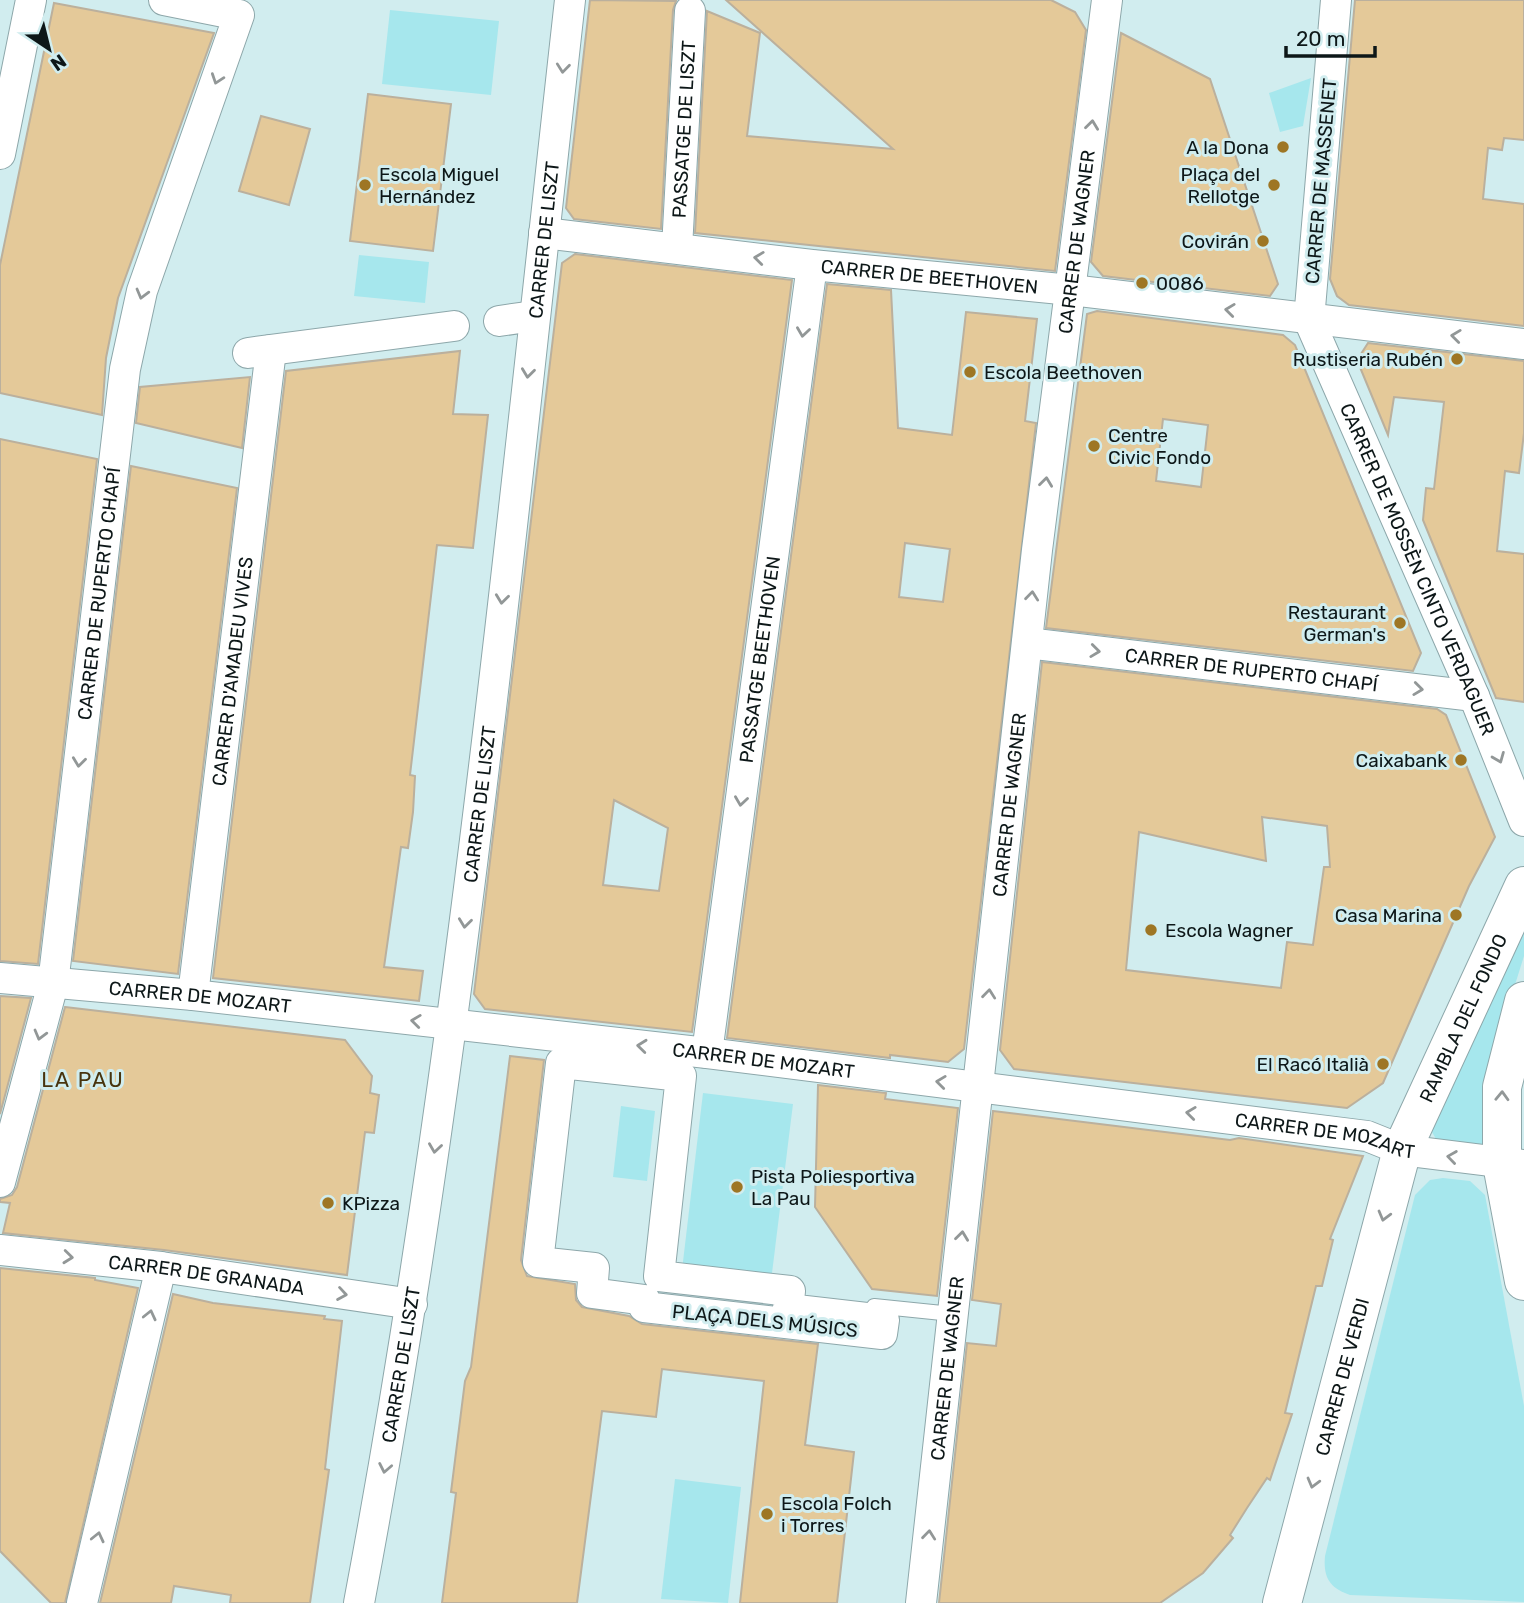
<svg xmlns="http://www.w3.org/2000/svg" width="1524" height="1603" font-family="Rubik,sans-serif">
<style>
.green{fill:#a6e7ed}
.building{fill:#e4c999;stroke:#bbb09d;stroke-width:2;fill-rule:evenodd}
.lines{fill:none;stroke-linecap:round;stroke-linejoin:round}
.lane-casing{stroke:#8da7aa;stroke-width:16}
.street-casing{stroke:#8da7aa;stroke-width:32}
.secondary-casing{stroke:#8da7aa;stroke-width:40}
.lane{stroke:#fff;stroke-width:14}
.street{stroke:#fff;stroke-width:30}
.secondary{stroke:#fff;stroke-width:38}
.oneway{stroke:#929797}
.poi-dot{fill:#9e7624;stroke:#d1edef;stroke-width:2.5}
.labels{text-anchor:middle;dominant-baseline:central;stroke-width:6;stroke-linejoin:round;paint-order:stroke}
.street-label{font-size:19px;fill:#0d1718;stroke:#d1edef}
.poi-label{font-size:19px;fill:#0d1718;stroke:#d1edef;text-anchor:end}
.neighbourhood-label{font-size:21px;letter-spacing:2px;fill:#48340e;stroke:#d1edef}
</style>
<rect width="100%" height="100%" fill="#d1edef"/>
<g class="green">
<polygon points="390,10 499,21 491,95 382,84"/>
<polygon points="1311,78 1303,126 1280,132 1269,93"/>
<polygon points="359,255 429,262 425,303 354,296"/>
<polygon points="1524,920 1524,956 1508,1007 1484,1151 1441,1148 1432,1132"/>
<polygon points="703,1093 793,1104 771,1281 682,1270"/>
<polygon points="621,1106 655,1111 647,1181 613,1177"/>
<path d="M1443 1178 1470 1181 1485 1195 1524 1406V1602L1350 1595C1330 1588 1323 1578 1325 1556L1415 1195 1430 1180Z"/>
<polygon points="675,1479 741,1487 728,1603 661,1599"/>
</g>
<g class="building">
<polygon points="590,0 676,1 673,10 661,229 574,219 566,208"/>
<polygon points="726,0 1051,0 1075,12 1086,30 1055,271 695,233 707,11 760,33 747,136 893,149"/>
<polygon points="1355,0 1524,0 1524,140 1504,138 1502,150 1488,148 1483,199 1524,204 1524,326 1349,305 1337,296 1330,279"/>
<polygon points="54,3 214,33 118,298 106,358 102,415 0,393 0,265"/>
<polygon points="1121,33 1210,79 1278,284 1270,296 1103,276 1091,262"/>
<polygon points="368,94 451,104 433,251 350,241"/>
<polygon points="261,116 310,129 289,205 239,191"/>
<path d="M575 254 792 280 692 1032 485 1009 474 994 562 263ZM614 800 668 828 659 891 603 885Z"/>
<path d="M827 284 891 290 898 428 952 435 966 312 1037 319 1025 421 1036 423 964 1049 948 1062 890 1055V1058L727 1038ZM905 543 950 549 943 602 899 597Z"/>
<path d="M1097 311 1283 335 1295 345 1421 653 1413 671 1046 628 1087 314ZM1163 419 1208 425 1201 487 1156 481Z"/>
<polygon points="1368,343 1524,361 1524,433 1519,473 1505,471 1497,551 1524,554 1524,702 1496,698 1423,520 1426,488 1434,489 1444,402 1394,397 1388,435 1357,360"/>
<polygon points="460,351 453,414 488,415 473,548 437,545 410,775 415,776 413,812 408,848 401,847 384,967 423,971 419,1001 213,978 286,371"/>
<polygon points="250,377 242,448 136,423 140,387"/>
<polygon points="0,439 97,459 38,964 0,961"/>
<polygon points="131,466 237,488 178,974 73,961"/>
<path d="M1042 662 1437 709 1446 715 1495 837 1469 886 1383 1083 1347 1108 1014 1069 1000 1050ZM1262 817 1327 826 1330 867H1324L1313 945 1287 942 1281 988 1126 970 1139 832 1266 861Z"/>
<polygon points="0,996 31,998 0,1114"/>
<polygon points="65,1007 345,1040 372,1076 370,1093 379,1095 374,1133 365,1132 347,1275 164,1250 3,1233 10,1203 0,1202 0,1199 12,1195 17,1187"/>
<polygon points="510,1056 544,1060 521,1260 527,1276 575,1284 576,1300 582,1307 629,1316 642,1324 818,1344 805,1445 854,1452 837,1603 740,1603 764,1381 662,1369 656,1417 602,1411 577,1603 442,1603 456,1493 451,1492 465,1381 471,1367"/>
<polygon points="818,1085 886,1093 885,1099 958,1108 937,1296 872,1289 815,1207"/>
<polygon points="993,1111 1230,1140 1239,1138 1363,1156 1330,1239 1333,1240 1322,1286 1316,1286 1285,1413 1292,1414 1270,1480 1267,1478 1247,1508 1230,1535 1233,1538 1203,1573 1160,1603 939,1603 967,1343 996,1346 1001,1304 972,1300"/>
<polygon points="0,1268 95,1278 95,1280 138,1288 65,1603 51,1603 0,1551"/>
<polygon points="173,1294 213,1303 325,1316 324,1319 342,1321 325,1469 329,1470 310,1603 230,1603 231,1595 174,1586 171,1603 100,1603"/>
</g>
<g class="lines">
<defs>
<polyline id="lane" points="874,1306 952,1314"/>
<g id="street">
<path id="s1" d="M1336 0 1309 320 1474 696 1524 821"/>
<polyline points="0,154 31,0"/>
<path id="s2" d="M544 233 812 265 1071 290 1524 344"/>
<path id="s3" d="M677 248 690 11"/>
<polyline points="499,321 534,316"/>
<polyline points="248,353 454,326"/>
<path id="s4" d="M1027 643 1474 696"/>
<path id="s5" d="M0 978 193 995 707 1053 1367 1136 1402 1150 1524 1165"/>
<path id="s6" d="M193 995 271 350"/>
<path id="s7" d="M707 1053 812 265"/>
<polygon points="561,1063 681,1076 659,1276 790,1291 788,1309 884,1320 882,1334 644,1307 645,1300 592,1293 594,1268 538,1262"/>
<path id="s8" d="M0 1182 53 984 125 369 142 291 239 15 164 0"/>
<path id="s9" d="M0 1250 161 1267 412 1304"/>
<polyline points="82,1603 161,1267"/>
<path id="s10" d="M359 1603C459 1073 510 536 570 0"/>
<path id="s11" d="M921 1603 1037 550 1107 0"/>
</g>
<g id="secondary">
<polyline points="1524,1001 1502,1087 1502,1164 1524,1281"/>
<path id="s12" d="M1282 1603 1402 1150 1524 886"/>
</g>
</defs>
<use href="#lane" class="lane-casing"/>
<use href="#street" class="street-casing"/>
<use href="#secondary" class="secondary-casing"/>
<use href="#lane" class="lane"/>
<use href="#street" class="street"/>
<use href="#secondary" class="secondary"/>
</g>
<defs><path id="oneway-chevron" d="M-2-3.5L2.5 0L-2 3.5" fill="none" stroke-width="1.6" stroke-linecap="round" stroke-linejoin="round" transform="scale(1.75)"/></defs>
<g class="oneway">
<use href="#oneway-chevron" transform="translate(563 68) rotate(96)"/>
<use href="#oneway-chevron" transform="translate(217 79) rotate(109)"/>
<use href="#oneway-chevron" transform="translate(1092 125) rotate(-83)"/>
<use href="#oneway-chevron" transform="translate(759 258) rotate(-173)"/>
<use href="#oneway-chevron" transform="translate(142 294) rotate(105)"/>
<use href="#oneway-chevron" transform="translate(1230 310) rotate(-173)"/>
<use href="#oneway-chevron" transform="translate(803 332) rotate(98)"/>
<use href="#oneway-chevron" transform="translate(1456 336) rotate(-173)"/>
<use href="#oneway-chevron" transform="translate(528 373) rotate(97)"/>
<use href="#oneway-chevron" transform="translate(1046 482) rotate(-83)"/>
<use href="#oneway-chevron" transform="translate(1032 596) rotate(-84)"/>
<use href="#oneway-chevron" transform="translate(502 599) rotate(97)"/>
<use href="#oneway-chevron" transform="translate(1095 651) rotate(7)"/>
<use href="#oneway-chevron" transform="translate(1418 689) rotate(7)"/>
<use href="#oneway-chevron" transform="translate(1499 758) rotate(68)"/>
<use href="#oneway-chevron" transform="translate(79 762) rotate(97)"/>
<use href="#oneway-chevron" transform="translate(741 801) rotate(98)"/>
<use href="#oneway-chevron" transform="translate(465 923) rotate(97)"/>
<use href="#oneway-chevron" transform="translate(989 994) rotate(-84)"/>
<use href="#oneway-chevron" transform="translate(416 1021) rotate(-173)"/>
<use href="#oneway-chevron" transform="translate(40 1035) rotate(105)"/>
<use href="#oneway-chevron" transform="translate(642 1046) rotate(-174)"/>
<use href="#oneway-chevron" transform="translate(941 1082) rotate(-173)"/>
<use href="#oneway-chevron" transform="translate(1502 1096) rotate(-88)"/>
<use href="#oneway-chevron" transform="translate(1191 1113) rotate(-173)"/>
<use href="#oneway-chevron" transform="translate(435 1148) rotate(98)"/>
<use href="#oneway-chevron" transform="translate(1452 1157) rotate(-172)"/>
<use href="#oneway-chevron" transform="translate(1384 1216) rotate(105)"/>
<use href="#oneway-chevron" transform="translate(962 1236) rotate(-83)"/>
<use href="#oneway-chevron" transform="translate(68 1257) rotate(6)"/>
<use href="#oneway-chevron" transform="translate(342 1294) rotate(9)"/>
<use href="#oneway-chevron" transform="translate(150 1315) rotate(-77)"/>
<use href="#oneway-chevron" transform="translate(385 1468) rotate(101)"/>
<use href="#oneway-chevron" transform="translate(1313 1483) rotate(105)"/>
<use href="#oneway-chevron" transform="translate(929 1535) rotate(-84)"/>
<use href="#oneway-chevron" transform="translate(98 1537) rotate(-77)"/>
</g>
<g class="poi-dot">
<circle cx="1283" cy="147" r="7"/>
<circle cx="365" cy="185" r="7"/>
<circle cx="1274" cy="185" r="7"/>
<circle cx="1263" cy="241" r="7"/>
<circle cx="1142" cy="283" r="7"/>
<circle cx="1457" cy="359" r="7"/>
<circle cx="970" cy="372" r="7"/>
<circle cx="1094" cy="446" r="7"/>
<circle cx="1400" cy="623" r="7"/>
<circle cx="1461" cy="760" r="7"/>
<circle cx="1456" cy="915" r="7"/>
<circle cx="1151" cy="930" r="7"/>
<circle cx="1383" cy="1064" r="7"/>
<circle cx="737" cy="1187" r="7"/>
<circle cx="328" cy="1203" r="7"/>
<circle cx="767" cy="1514" r="7"/>
</g>
<g class="labels">
<g class="street-label">
<text stroke="none"><textPath href="#s3" startOffset="119">PASSATGE DE LISZT</textPath></text>
<text transform="translate(1321 181) rotate(-85)">CARRER DE MASSENET</text>
<text stroke="none"><textPath href="#s10" startOffset="1376">CARRER DE LISZT</textPath></text>
<text stroke="none"><textPath href="#s11" startOffset="1370">CARRER DE WAGNER</textPath></text>
<text stroke="none"><textPath href="#s2" startOffset="388">CARRER DE BEETHOVEN</textPath></text>
<text stroke="none"><textPath href="#s1" startOffset="593">CARRER DE MOSSÈN CINTO VERDAGUER</textPath></text>
<text stroke="none"><textPath href="#s8" startOffset="598">CARRER DE RUPERTO CHAPÍ</textPath></text>
<text stroke="none"><textPath href="#s7" startOffset="397">PASSATGE BEETHOVEN</textPath></text>
<text stroke="none"><textPath href="#s4" startOffset="226">CARRER DE RUPERTO CHAPÍ</textPath></text>
<text stroke="none"><textPath href="#s6" startOffset="326">CARRER D'AMADEU VIVES</textPath></text>
<text stroke="none"><textPath href="#s10" startOffset="808">CARRER DE LISZT</textPath></text>
<text stroke="none"><textPath href="#s11" startOffset="803">CARRER DE WAGNER</textPath></text>
<text stroke="none"><textPath href="#s5" startOffset="201">CARRER DE MOZART</textPath></text>
<text stroke="none"><textPath href="#s12" startOffset="614">RAMBLA DEL FONDO</textPath></text>
<text stroke="none"><textPath href="#s5" startOffset="768">CARRER DE MOZART</textPath></text>
<text stroke="none"><textPath href="#s5" startOffset="1335">CARRER DE MOZART</textPath></text>
<text stroke="none"><textPath href="#s9" startOffset="208">CARRER DE GRANADA</textPath></text>
<text transform="translate(765 1321) rotate(6)">PLAÇA DELS MÚSICS</text>
<text stroke="none"><textPath href="#s10" startOffset="242">CARRER DE LISZT</textPath></text>
<text stroke="none"><textPath href="#s11" startOffset="236">CARRER DE WAGNER</textPath></text>
<text stroke="none"><textPath href="#s12" startOffset="234">CARRER DE VERDI</textPath></text>
</g>
<g class="poi-label">
<text x="1269" y="147">A la Dona</text>
<text x="379" y="174" text-anchor="start">Escola Miguel<tspan x="379" dy="22">Hernández</tspan></text>
<text x="1260" y="174">Plaça del<tspan x="1260" dy="22">Rellotge</tspan></text>
<text x="1249" y="241">Covirán</text>
<text x="1156" y="283" text-anchor="start">0086</text>
<text x="1443" y="359">Rustiseria Rubén</text>
<text x="984" y="372" text-anchor="start">Escola Beethoven</text>
<text x="1108" y="435" text-anchor="start">Centre<tspan x="1108" dy="22">Civic Fondo</tspan></text>
<text x="1386" y="612">Restaurant<tspan x="1386" dy="22">German's</tspan></text>
<text x="1447" y="760">Caixabank</text>
<text x="1442" y="915">Casa Marina</text>
<text x="1165" y="930" text-anchor="start">Escola Wagner</text>
<text x="1369" y="1064">El Racó Italià</text>
<text x="751" y="1176" text-anchor="start">Pista Poliesportiva<tspan x="751" dy="22">La Pau</tspan></text>
<text x="342" y="1203" text-anchor="start">KPizza</text>
<text x="781" y="1503" text-anchor="start">Escola Folch<tspan x="781" dy="22">i Torres</tspan></text>
</g>
<g class="neighbourhood-label">
<text x="83" y="1079">LA PAU</text>
</g>
</g>
<g transform="translate(49 49) rotate(145)" stroke="#d1edef" stroke-width="5" paint-order="stroke">
<path d="M0-5L12 26L0 18L-12 26Z" fill="#0d1718"/>
<text y="-10" font-size="19" font-weight="bold" text-anchor="middle" fill="#0d1718">N</text>
</g>
<path d="M1286 46v10h89v-10" fill="none" stroke="#0d1718" stroke-width="3.5"/>
<text x="1296" y="46" font-size="21" fill="#0d1718" stroke="#d1edef" stroke-width="5" paint-order="stroke">20 m</text>
</svg>
